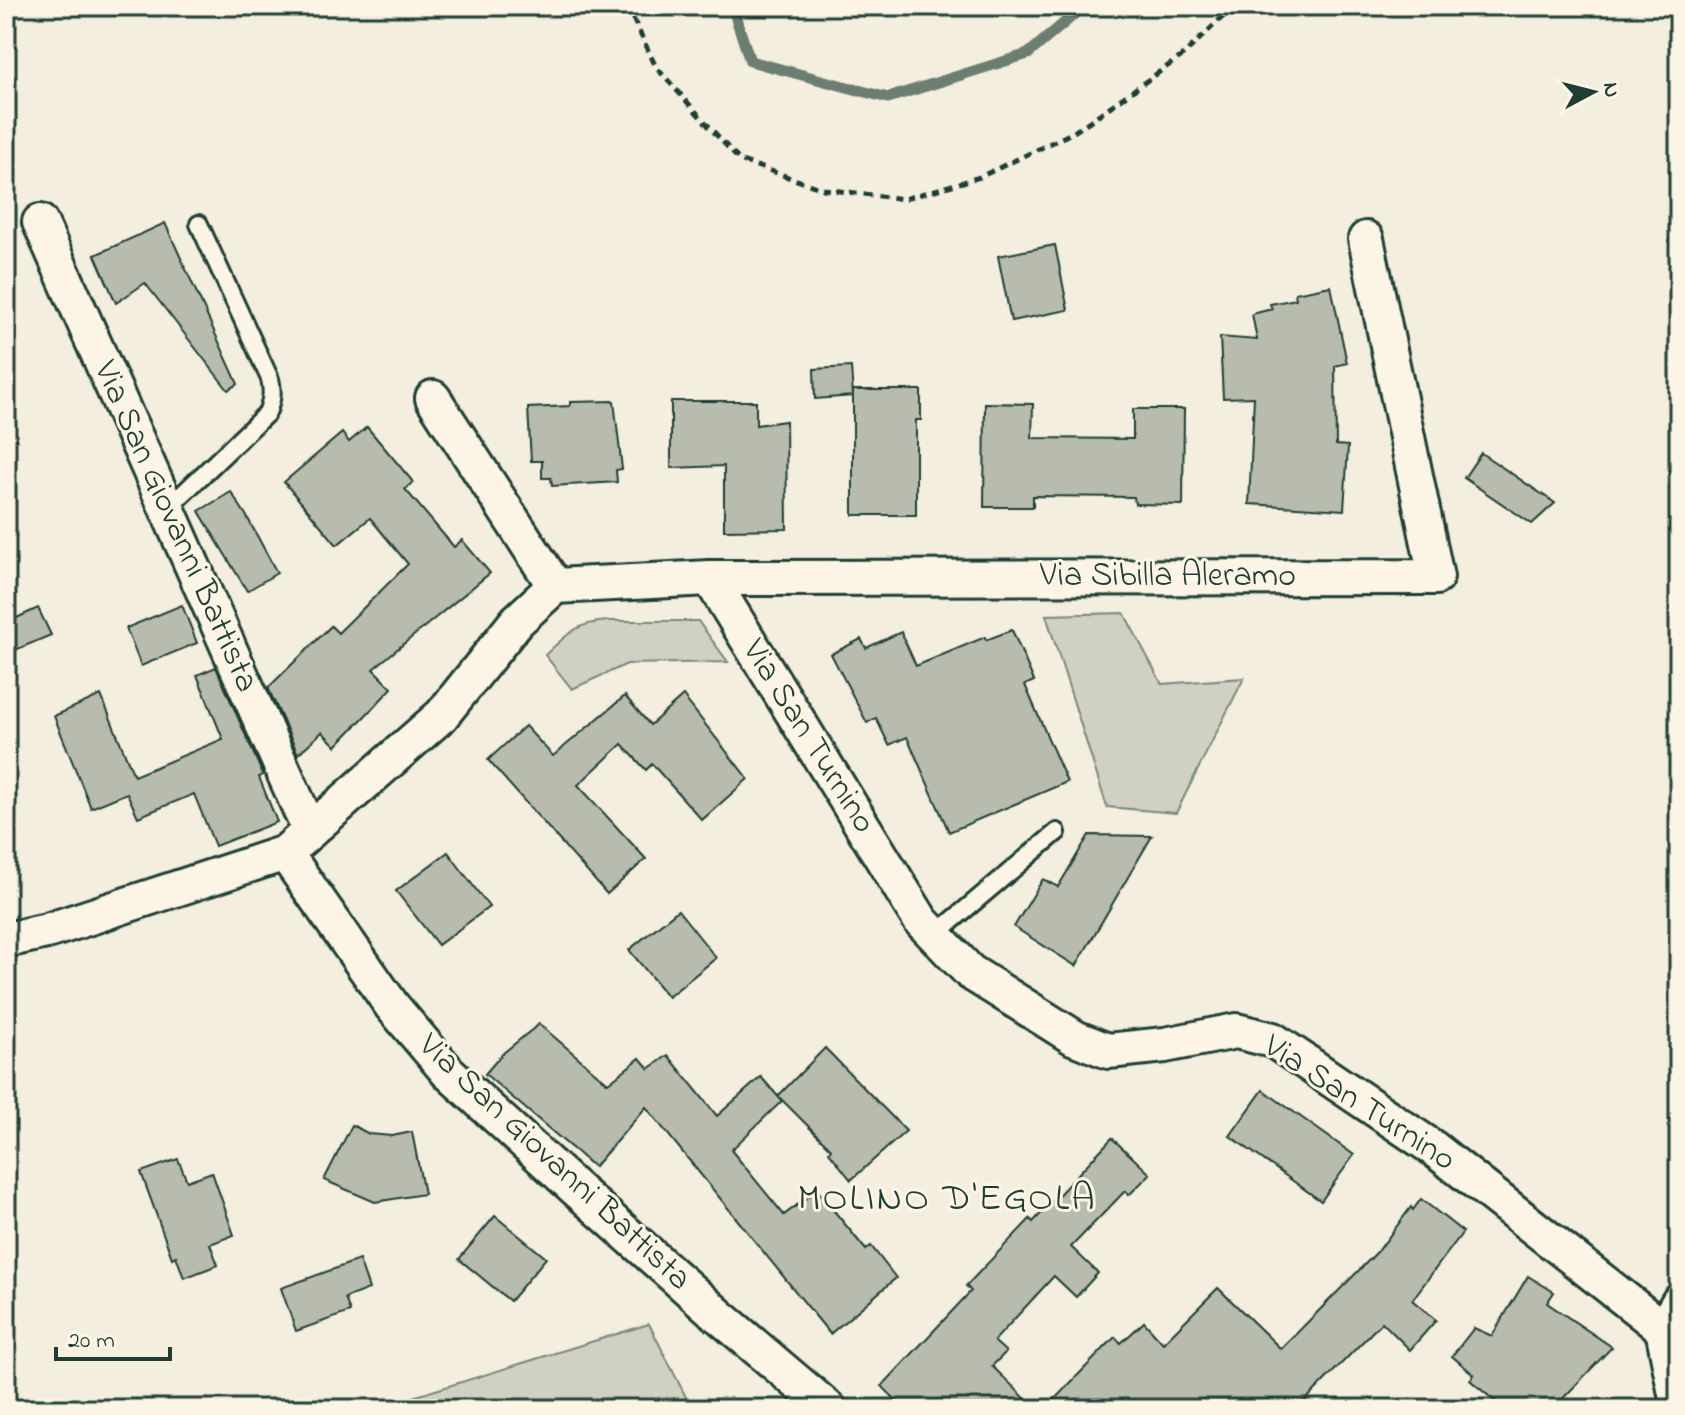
<svg xmlns="http://www.w3.org/2000/svg" width="1685" height="1415" font-family="'Indie Flower',sans-serif">
<style>
.green{fill:#d0d1c2;stroke:#78877b;stroke-width:2}
.lines{fill:none;stroke-linecap:round;stroke-linejoin:round}
.stream{stroke:#6c7d72;stroke-width:11}
.building{fill:#b8bcae;stroke:#1f3d34;stroke-width:2}
.service-casing{stroke:#1f3d34;stroke-width:22}
.minor-casing{stroke:#1f3d34;stroke-width:40}
.path{stroke:#1f3d34;stroke-width:5;stroke-dasharray:8 6;stroke-linecap:butt}
.service{stroke:#fcf5e5;stroke-width:16}
.minor{stroke:#fcf5e5;stroke-width:34}
.labels{text-anchor:middle;dominant-baseline:central;stroke-width:6;stroke-linejoin:round;paint-order:stroke}
.street-label{font-size:34px;fill:#1f3d34;stroke:#fcf5e5}
.quarter-label{font-size:38px;letter-spacing:2px;fill:#1f3d34;stroke:#fcf5e5}
</style>
<rect width="100%" height="100%" fill="#f3eede"/>
<filter id="ink" filterUnits="userSpaceOnUse"><feTurbulence type="fractalNoise" baseFrequency=".0125" numOctaves="2"/><feDisplacementMap in="SourceGraphic" scale="16" xChannelSelector="R" yChannelSelector="G"/><feConvolveMatrix kernelMatrix="1 2 1 2 8 2 1 2 1" color-interpolation-filters="sRGB"/></filter>
<g filter="url(#ink)">
<g class="green">
<polygon points="1124,613 1162,684 1244,678 1176,813 1107,807 1046,615"/>
<path d="M608 621H698L728 662 627 664 572 689 545 655C568 634 575 623 608 621Z"/>
<polygon points="649,1324 692,1409 374,1409"/>
</g>
<g class="lines">
<polyline class="stream" points="732,6 750,61 888,98 1028,54 1084,6"/>
</g>
<g class="building">
<polygon points="165,223 238,384 228,390 145,283 116,303 95,255"/>
<polygon points="1055,245 1068,310 1011,321 998,256"/>
<polygon points="1331,286 1347,363 1335,366 1336,445 1348,446 1344,510 1249,504 1254,397 1223,398 1220,337 1257,340 1252,314 1272,309 1270,304 1296,299 1295,293"/>
<polygon points="851,367 853,396 815,399 814,369"/>
<polygon points="853,390 921,390 921,420 916,420 916,515 853,515"/>
<polygon points="614,401 622,469 616,470 617,482 552,486 551,478 542,478 542,461 531,461 528,408 570,406 570,402"/>
<polygon points="671,401 756,401 756,425 786,421 787,529 724,530 724,466 671,468"/>
<polygon points="985,403 1033,404 1032,438 1133,439 1133,409 1184,409 1183,505 1135,504 1134,497 1033,496 1033,507 984,507"/>
<polygon points="367,427 413,482 405,489 454,547 462,540 490,573 373,669 392,688 336,746 322,732 298,754 268,688 331,626 338,633 408,564 370,518 337,545 284,482 342,433 349,442"/>
<polygon points="1481,453 1555,503 1532,524 1464,478"/>
<polygon points="231,492 246,515 277,573 247,591 199,511"/>
<polygon points="182,605 197,643 141,666 126,628"/>
<polygon points="38,608 51,635 13,651 6,634 6,623"/>
<polygon points="1012,630 1034,681 1025,685 1067,782 949,832 907,737 889,745 876,718 867,723 831,654 861,639 866,648 901,632 916,666 985,637 986,640"/>
<polygon points="216,667 263,775 259,777 277,822 215,846 194,794 138,817 127,793 91,808 54,716 101,695 134,776 223,739 197,675"/>
<polygon points="625,696 650,725 683,696 748,779 702,820 652,764 646,770 622,744 578,785 646,859 607,894 488,760 525,726 553,756"/>
<polygon points="1089,835 1152,836 1076,966 1014,927 1043,879 1058,887"/>
<polygon points="448,852 489,907 438,945 396,891"/>
<polygon points="678,910 716,958 668,997 629,950"/>
<polygon points="539,1024 608,1083 640,1058 649,1069 668,1055 717,1116 761,1077 782,1101 731,1150 784,1215 817,1190 866,1250 871,1246 896,1278 830,1334 646,1107 594,1167 485,1074 502,1054"/>
<polygon points="825,1048 906,1131 851,1180 829,1152 831,1149 778,1096"/>
<polygon points="1263,1090 1354,1155 1321,1201 1230,1136"/>
<polygon points="352,1125 369,1134 392,1136 412,1132 424,1194 375,1202 324,1180"/>
<polygon points="1112,1138 1150,1174 1129,1195 1125,1191 1071,1247 1098,1273 1076,1297 1054,1276 994,1341 1006,1352 992,1366 1036,1409 904,1409 882,1386 971,1291 966,1286 1030,1219 1033,1222"/>
<polygon points="178,1159 187,1181 212,1172 234,1235 210,1244 218,1265 184,1278 176,1256 172,1258 141,1172"/>
<polygon points="1421,1199 1463,1232 1412,1300 1436,1320 1410,1350 1382,1322 1297,1409 1045,1409 1115,1337 1121,1343 1144,1322 1163,1343 1218,1288 1281,1349 1379,1250 1411,1207 1413,1210"/>
<polygon points="495,1216 546,1258 510,1301 459,1259"/>
<polygon points="359,1260 369,1289 345,1298 350,1312 296,1331 281,1288"/>
<polygon points="1528,1276 1554,1292 1547,1303 1612,1347 1553,1409 1504,1409 1470,1380 1474,1375 1452,1356 1474,1328 1492,1336"/>
</g>
<g class="lines">
<defs>
<g id="service">
<path d="M167 509 267 413C272 400 273 391 270 379L199 224"/>
<polyline points="935,935 1057,832"/>
</g>
<g id="minor">
<polyline points="40,222 310,831"/>
<polyline points="433,398 555,586"/>
<polyline points="710,578 921,921 970,972 1075,1038 1108,1051 1165,1045 1236,1031 1273,1040 1433,1148 1663,1329"/>
<polyline points="285,853 392,1006 448,1072 576,1189 718,1315 829,1409"/>
<polyline points="6,940 47,931 285,853 442,715 517,621 555,586 710,578 1436,577 1366,239"/>
<polyline points="1679,1409 1663,1329 1679,1302"/>
</g>
</defs>
<use href="#service" class="service-casing"/>
<use href="#minor" class="minor-casing"/>
<polyline class="path" points="627,6 656,67 739,160 823,189 904,199 980,177 1074,132 1182,56 1234,6"/>
<use href="#service" class="service"/>
<use href="#minor" class="minor"/>
</g>
</g>
<g class="labels">
<g class="street-label">
<text transform="translate(175 527) rotate(66)">Via San Giovanni Battista</text>
<text x="1168" y="577">Via Sibilla Aleramo</text>
<text transform="translate(808 737) rotate(58)">Via San Turnino</text>
<text transform="translate(1359 1104) rotate(33)">Via San Turnino</text>
<text transform="translate(554 1163) rotate(43)">Via San Giovanni Battista</text>
</g>
<g class="quarter-label">
<text x="947" y="1200">MOLINO D'EGOLA</text>
</g>
</g>
<rect width="1685" height="1415" fill="none" stroke="#fcf5e5" stroke-width="32"/>
<rect x="16" y="16" width="1653" height="1383" fill="none" stroke="#1f3d34" stroke-width="3" filter="url(#ink)"/>
<g transform="translate(1593 92) rotate(83)" stroke="#fcf5e5" stroke-width="6" paint-order="stroke">
<path d="M0-6L14 30L0 20L-14 30Z" fill="#1f3d34"/>
<text y="-12" font-size="22" font-weight="bold" text-anchor="middle" fill="#1f3d34">N</text>
</g>
<path d="M56 1347v12h114v-12" fill="none" stroke="#1f3d34" stroke-width="4"/>
<text x="68" y="1347" font-size="24" fill="#1f3d34" stroke="#fcf5e5" stroke-width="6" paint-order="stroke">20 m</text>
</svg>
